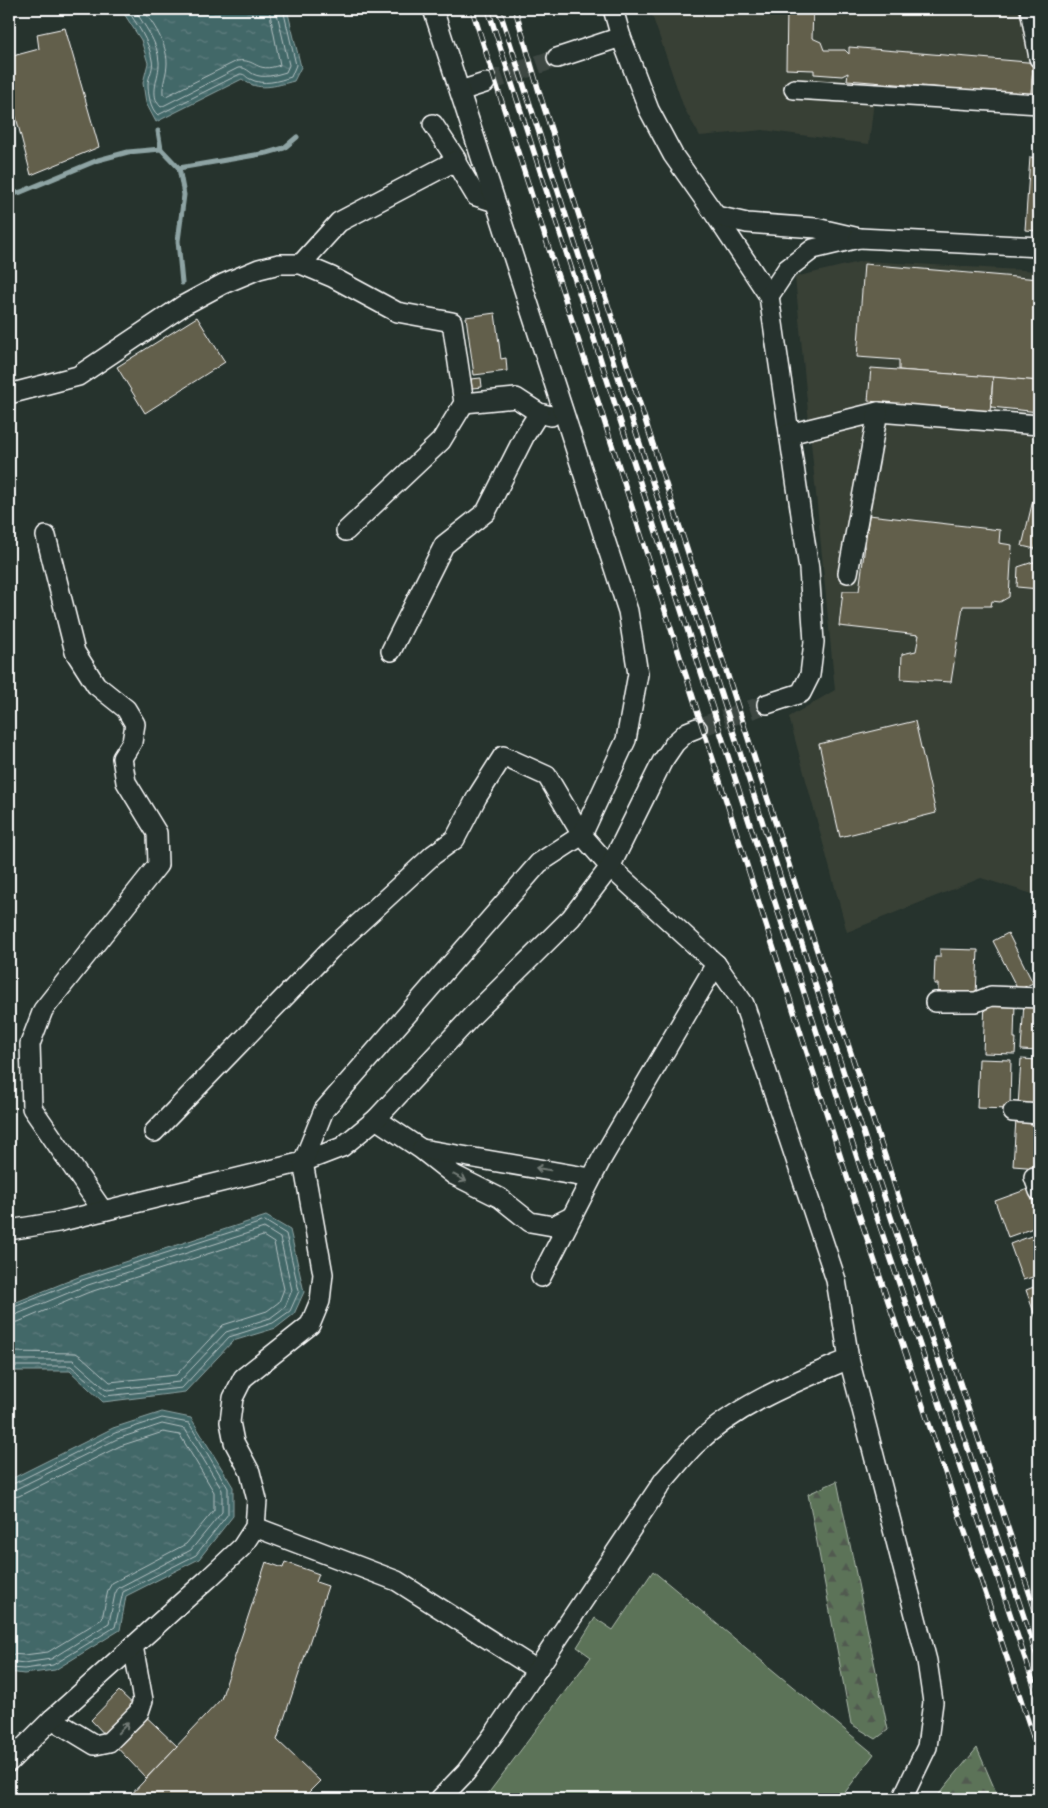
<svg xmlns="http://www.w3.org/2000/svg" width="1048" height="1808" font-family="Caveat,sans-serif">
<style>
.built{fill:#384036}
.green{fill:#5b7358;stroke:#adb9ac}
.forest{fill:url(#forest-firs);stroke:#adb9ac}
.water{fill:url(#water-ripples);stroke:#8ea4a4}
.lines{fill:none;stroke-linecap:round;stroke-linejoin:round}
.shore{stroke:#b4c2c3;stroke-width:1}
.stream{stroke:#8ea4a4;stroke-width:5}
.building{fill:#625f4c;stroke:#fff}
.minor-tunnel{stroke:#3c4742;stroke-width:19;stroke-dasharray:19 9;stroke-linecap:butt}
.minor-casing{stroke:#fff;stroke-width:22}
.minor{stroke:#26332d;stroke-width:19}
.rail-casing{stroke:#fff;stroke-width:5.5}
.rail{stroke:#26332d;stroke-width:4;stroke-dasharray:11;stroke-linecap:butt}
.oneway{stroke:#727a76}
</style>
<defs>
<pattern id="forest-firs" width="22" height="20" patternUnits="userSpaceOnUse" patternTransform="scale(1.25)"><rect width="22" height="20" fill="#5b7358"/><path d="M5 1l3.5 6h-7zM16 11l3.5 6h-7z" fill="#515a50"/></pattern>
<pattern id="water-ripples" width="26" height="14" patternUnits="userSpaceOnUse" patternTransform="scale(1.25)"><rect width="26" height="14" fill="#436768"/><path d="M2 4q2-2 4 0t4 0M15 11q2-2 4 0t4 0" fill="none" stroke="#5f7e7f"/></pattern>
</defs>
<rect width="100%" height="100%" fill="#26332d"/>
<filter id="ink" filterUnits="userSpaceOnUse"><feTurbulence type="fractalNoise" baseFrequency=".02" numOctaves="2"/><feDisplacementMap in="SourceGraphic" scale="10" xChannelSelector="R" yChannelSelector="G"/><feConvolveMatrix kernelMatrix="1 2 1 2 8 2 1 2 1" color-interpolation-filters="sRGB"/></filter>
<g filter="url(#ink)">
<g class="built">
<polygon points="650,9 1039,9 1039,113 874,100 869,144 763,130 700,136 684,108"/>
<polygon points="863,261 1039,271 1039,896 981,878 847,932 789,717 835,690 795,277"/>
</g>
<polygon class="green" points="653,1571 874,1754 840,1799 484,1799 591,1657 577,1647 595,1618 613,1630"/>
<g class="forest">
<polygon points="837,1481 888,1730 876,1739 851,1724 808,1494"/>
<polygon points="977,1748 999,1799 935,1799"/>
</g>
<g class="water">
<path d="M121 9H287L301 67 294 81C275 86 258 92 242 79L156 122 146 103 143 83 148 63 141 40Z"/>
<polygon points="266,1216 290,1230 304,1292 294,1314 276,1328 233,1341 185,1392 103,1402 70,1371 9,1371 9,1305 81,1276"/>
<polygon points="162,1412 191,1418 233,1487 233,1516 199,1559 126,1596 120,1630 55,1670 24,1674 9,1672 9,1480 113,1428"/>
</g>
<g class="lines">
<g class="shore">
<path d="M127 9C137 25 149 40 152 60 154 68 149 75 148 83 148 93 150 109 158 115L240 74C246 74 245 77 250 79 263 86 279 81 291 77L296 65 283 9"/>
<path d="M134 9C144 25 158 42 159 62 160 76 148 95 161 107L238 68C245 67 247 70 253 74 263 79 276 75 286 72L289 65 276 9"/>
<path d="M143 9C153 24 167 43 167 63 167 74 162 83 163 94L166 96 237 61C257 58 255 74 280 65L269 9"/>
<polyline points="9,1309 82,1280 265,1221 286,1234 299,1291 290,1311 273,1323 229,1337 182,1388 105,1396 71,1366 9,1366"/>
<polyline points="9,1315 15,1315 85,1286 264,1228 280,1238 292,1290 285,1307 270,1318 226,1332 179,1382 107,1390 73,1360 9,1360"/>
<polyline points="9,1323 18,1322 87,1293 263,1236 274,1243 284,1289 279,1302 267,1311 223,1325 176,1375 110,1382 82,1357 76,1353 9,1352"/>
<polyline points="9,1484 13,1484 115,1433 162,1418 189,1423 228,1488 228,1514 196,1555 123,1592 115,1627 53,1665 24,1669 9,1668"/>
<polyline points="9,1491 16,1489 117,1439 162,1424 185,1429 222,1490 222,1512 191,1550 118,1588 115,1594 109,1623 51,1659 24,1663 9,1661"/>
<polyline points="9,1498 19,1496 120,1446 163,1432 180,1435 214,1492 214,1510 186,1544 112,1583 108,1590 102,1619 48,1652 24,1655 9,1654"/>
</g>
<g class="stream">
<polyline points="158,131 161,149 179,168 184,195 178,241 182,283"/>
<polyline points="179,168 267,153 284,148 297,137"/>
<polyline points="9,195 21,192 98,160 128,152 161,149"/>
</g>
</g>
<g class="building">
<polygon points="787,9 813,9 812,38 821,42 824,50 845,50 849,54 849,47 1039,63 1039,67 1033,66 1031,95 847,80 848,73 842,76 814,74 814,70 786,69"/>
<polygon points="65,28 99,147 31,175 9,90 9,57 39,49 37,34"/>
<polygon points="1033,66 1039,67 1039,96 1031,95"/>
<polygon points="1030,157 1039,158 1039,231 1025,230"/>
<polygon points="864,264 1039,279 1039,381 899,370 899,360 857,357"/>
<polygon points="495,313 501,359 506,358 507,371 474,375 466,317"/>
<polygon points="197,317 225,362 145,413 117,367"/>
<polygon points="871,368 993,377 990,412 868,401"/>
<polygon points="993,377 1039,381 1039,412 991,407"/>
<polygon points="481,378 482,387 472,388 471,379"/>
<polygon points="1033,500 1039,502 1039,543 1037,543 1035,549 1022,546"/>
<polygon points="869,515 1000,530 999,543 1012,545 1009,597 1000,602 992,601 991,606 963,606 951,682 901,679 902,654 916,651 919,635 839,626 843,591 859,591"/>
<polygon points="1033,562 1039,563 1039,589 1017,587 1018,567"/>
<polygon points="915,721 936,813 840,837 819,744"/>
<polygon points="1008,933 1033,983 1018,990 993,941"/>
<polygon points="940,949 978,950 976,995 938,994 938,984 934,984 935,957 940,957"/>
<polygon points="985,1001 1015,1003 1014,1038 1016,1038 1015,1054 983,1053"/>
<polygon points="1024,1002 1039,1003 1039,1051 1021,1050"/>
<polygon points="979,1059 1011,1060 1010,1109 977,1108"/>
<polygon points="1021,1059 1039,1060 1039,1108 1018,1107"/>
<polygon points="1016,1119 1039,1120 1039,1168 1013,1166"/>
<polygon points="1028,1189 1039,1220 1039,1226 1008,1237 995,1201"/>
<polygon points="1039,1233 1039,1275 1023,1280 1010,1244"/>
<polygon points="1039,1285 1039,1327 1026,1290"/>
<polygon points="266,1562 283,1568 285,1562 319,1574 316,1582 328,1586 277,1740 320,1781 302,1799 127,1799 221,1699"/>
<polygon points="119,1691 177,1746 146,1778 91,1720"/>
</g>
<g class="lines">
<g class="minor-tunnel">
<polyline points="485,83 557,58"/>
<polyline points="697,728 767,704"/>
</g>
<defs>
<g id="minor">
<polyline points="613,9 621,37 649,110 673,155 716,216 769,296 809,569 814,642 810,675 801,693 767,704"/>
<polyline points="1030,9 1039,58"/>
<polyline points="557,58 621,37"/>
<polyline points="794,89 1039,104"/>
<polyline points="460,91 485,83"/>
<polyline points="433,124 456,159"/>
<polyline points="716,216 747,223 816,228 859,238 813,249 787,269 769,296"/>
<polyline points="859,238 1039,247"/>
<polyline points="301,264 339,222 455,161 476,196 495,202"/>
<polyline points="9,394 78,376 184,305 223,284 259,269 279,264 301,264 332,277 397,312 452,322 464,403 441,441 346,531"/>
<polyline points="464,403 516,398 539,413 551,416"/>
<polyline points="789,434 878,412 1039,425"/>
<polyline points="46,536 75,652 96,685 126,709 135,724 132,742 122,758 126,782 157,833 158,865 43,1010 30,1044 32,1108 103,1211"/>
<polyline points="848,573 878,412"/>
<polyline points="391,651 444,545 486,512 525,435 539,413"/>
<polyline points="935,1002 976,1002 991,996 1039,998"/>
<polyline points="1013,1112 1039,1114"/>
<polyline points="376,1119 421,1149 454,1175 500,1198 530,1222 553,1226 571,1217"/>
<polyline points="154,1132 330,950 433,855 455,839 477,797 503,756 547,776 582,835 610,867 716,964 744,1004 836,1280 849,1359 927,1661 933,1702 927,1747 902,1799"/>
<polyline points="422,1149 591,1178"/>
<polyline points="1039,1178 1034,1177 1039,1191"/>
<polyline points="9,1230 58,1222 303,1162 342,1147 376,1119 473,1015 571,918 610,867 662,762 675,743 687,732 697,728"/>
<polyline points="541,1277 601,1160 716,964"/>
<polyline points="255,1527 397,1581 537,1670"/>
<polyline points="52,1719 95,1745 109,1742 139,1712 143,1700 133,1646"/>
<polyline points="9,1762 52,1719 208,1579 242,1547 255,1527 257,1500 250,1472 234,1442 230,1422 233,1398 243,1378 310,1325 320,1301 323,1274 303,1162 324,1110 539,863 582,835 626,740 638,674 628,611 433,9"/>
<path d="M440 1799 466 1772 496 1731 664 1480C674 1469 684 1456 695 1445 738 1404 795 1382 849 1359"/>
</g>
</defs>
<use href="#minor" class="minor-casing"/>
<use href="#minor" class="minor"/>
<defs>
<g id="rail">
<polyline points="472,9 856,1205 1039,1754"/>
<polyline points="488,9 861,1170 1039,1700"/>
<polyline points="499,9 874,1166 1039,1662"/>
<polyline points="515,9 540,95 801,902 1039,1622"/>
</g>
</defs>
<use href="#rail" class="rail-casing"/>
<use href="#rail" class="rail"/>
</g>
<defs><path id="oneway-shaft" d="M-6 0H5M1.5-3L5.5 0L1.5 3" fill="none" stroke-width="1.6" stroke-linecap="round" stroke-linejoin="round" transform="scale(1.25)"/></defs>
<g class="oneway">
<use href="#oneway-shaft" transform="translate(543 1169) rotate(-170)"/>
<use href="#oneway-shaft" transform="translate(460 1178) rotate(28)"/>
<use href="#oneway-shaft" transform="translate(123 1728) rotate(-45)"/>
</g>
</g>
<rect width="1048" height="1808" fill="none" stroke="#26332d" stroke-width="30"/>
<rect x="15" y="15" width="1018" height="1778" fill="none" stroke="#fff" stroke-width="2" filter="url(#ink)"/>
</svg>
